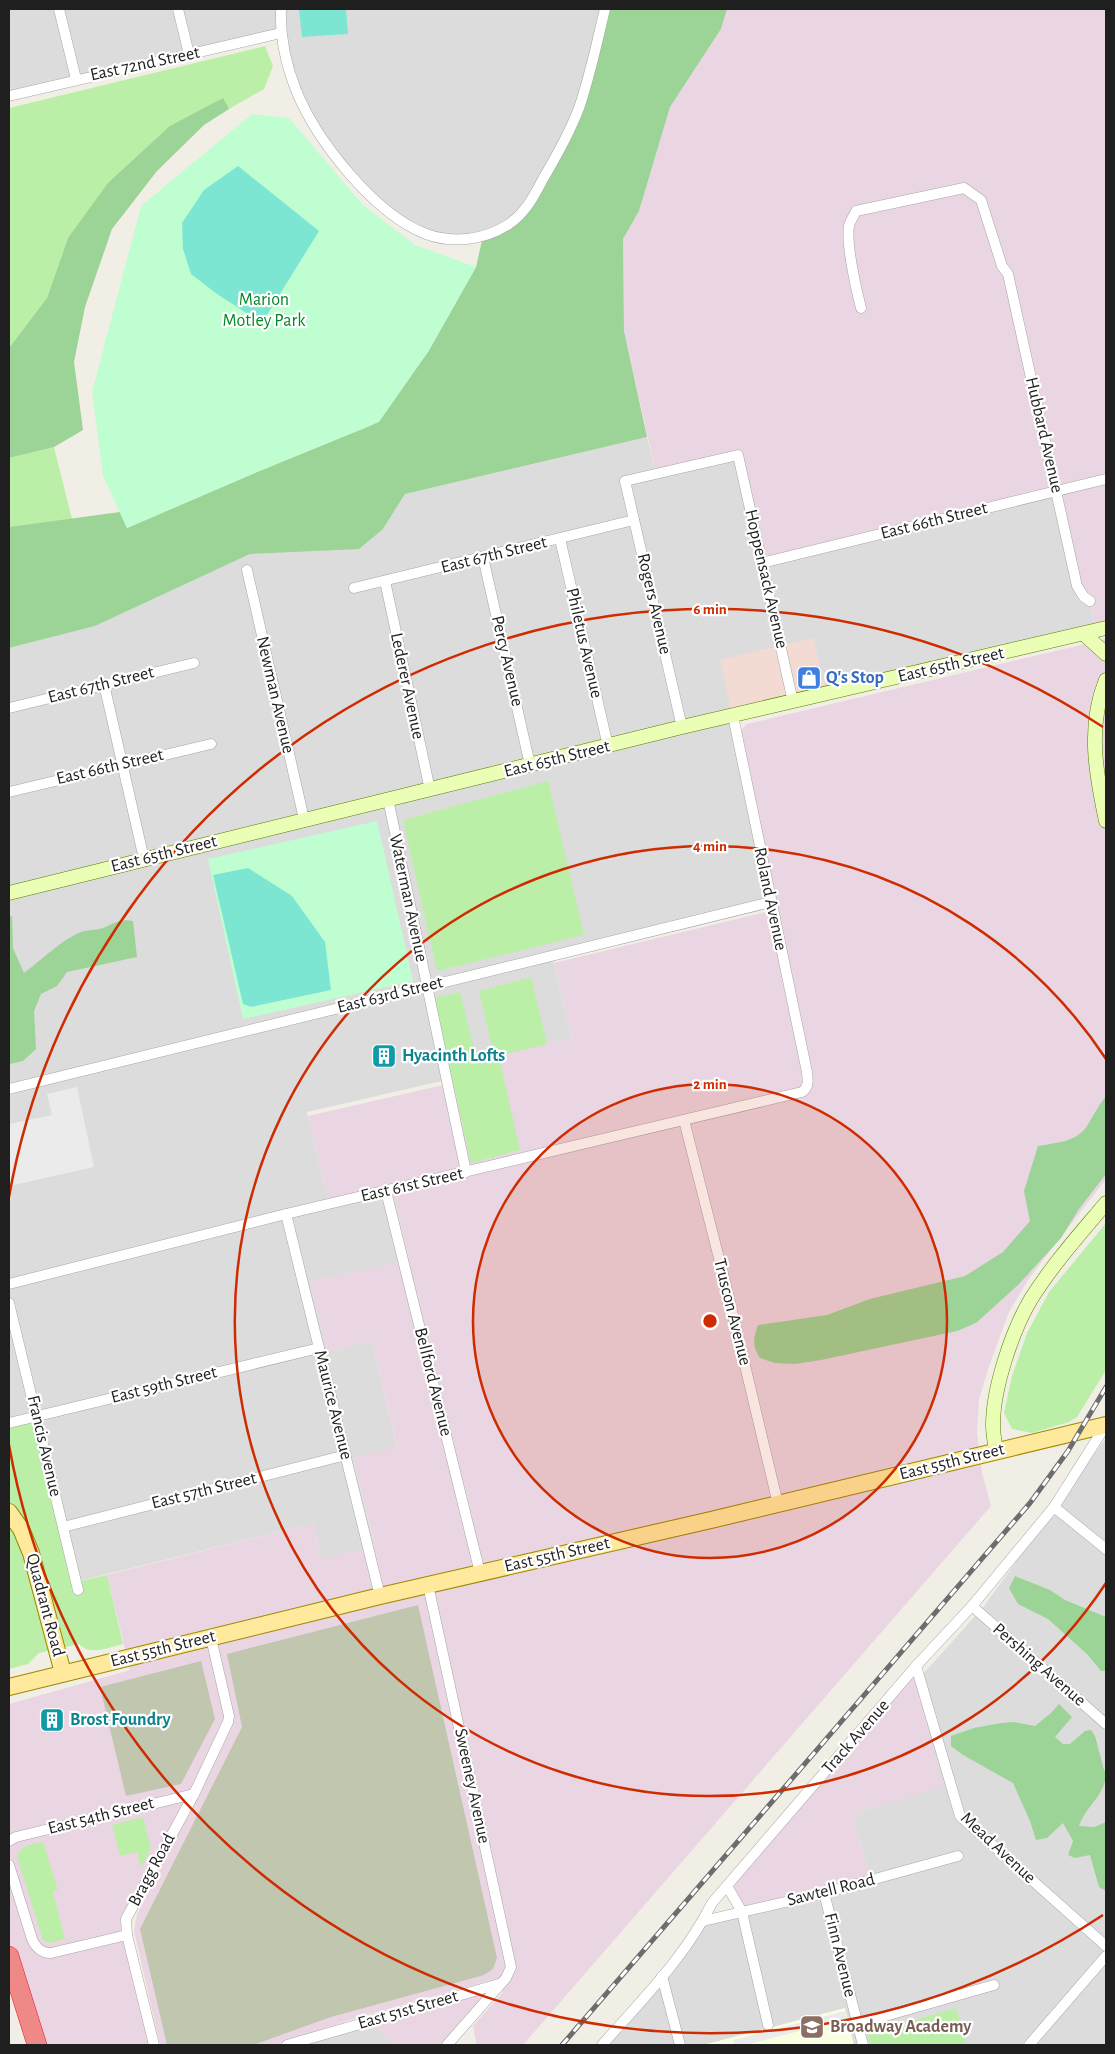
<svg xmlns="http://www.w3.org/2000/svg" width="1115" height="2054" font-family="'Alegreya Sans',sans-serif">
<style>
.residential{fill:#dddcdc}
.commercial{fill:#f3dbd3}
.industrial{fill:#ead6e2}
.education{fill:#f8ffe0}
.construction{fill:#c1c6af}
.grass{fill:#bbefa7}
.forest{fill:#9cd396}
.park{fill:#bffed1}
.pitch{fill:#7de6d3}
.parking{fill:#ebebeb}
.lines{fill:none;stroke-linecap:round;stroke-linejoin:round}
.street-casing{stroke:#a6a6a6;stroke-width:11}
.secondary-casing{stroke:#557d00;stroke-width:15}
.primary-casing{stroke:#9b8800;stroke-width:18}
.highway-casing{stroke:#e91734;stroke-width:20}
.street{stroke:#fff;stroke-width:10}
.secondary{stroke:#ebfeb5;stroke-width:14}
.primary{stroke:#ffe99c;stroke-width:16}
.highway{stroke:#ee8987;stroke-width:19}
.rail-casing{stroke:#6d6d6d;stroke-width:5}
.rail{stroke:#fff;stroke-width:3;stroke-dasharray:9;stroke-linecap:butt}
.ring{fill:none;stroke:#cf2b00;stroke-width:2.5}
.labels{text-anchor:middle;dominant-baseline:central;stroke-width:4.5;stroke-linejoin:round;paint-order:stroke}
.street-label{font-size:18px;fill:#1f1f1f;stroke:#fff}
.park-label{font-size:18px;fill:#038829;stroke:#fff}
.shop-label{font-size:18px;font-weight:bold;fill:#366cbe;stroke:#fff;text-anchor:start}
.culture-label{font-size:18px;font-weight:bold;fill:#0d838f;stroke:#fff;text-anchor:start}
.education-label{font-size:18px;font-weight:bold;fill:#785e54;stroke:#fff;text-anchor:start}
.centre{fill:#cf2b00;stroke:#fff;stroke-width:2.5}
.ring-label{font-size:15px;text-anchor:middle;font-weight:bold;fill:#cf2b00;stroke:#fff;stroke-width:4.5;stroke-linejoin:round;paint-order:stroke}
</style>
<rect width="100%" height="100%" fill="#f1efe5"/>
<g class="residential">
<polygon points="9,9 605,9 579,108 554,160 510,223 465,239 409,226 354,179 306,112 281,34 9,96"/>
<polygon points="647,437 656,474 738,455 1056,492 1090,601 1096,631 733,716 771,902 552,956 572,1038 499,1056 446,1080 307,1112 328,1199 391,1184 409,1260 310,1282 327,1351 372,1341 397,1448 353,1459 375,1547 322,1560 313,1523 76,1582 9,1423 9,648 95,626 250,554 284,551 383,529 405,494"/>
<polygon points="1106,1438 1106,2045 598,2045 703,1921 871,1880 853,1820 864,1810 895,1800 916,1682 984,1606"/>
<polygon points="369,2021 395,2045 287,2045"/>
</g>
<polygon class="commercial" points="813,638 827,694 733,716 720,660"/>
<g class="industrial">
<polygon points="727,9 1106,9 1106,628 1096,631 1090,601 1084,597 1056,492 762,563 737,455 656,474 624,331 623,239 639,211 670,107 721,29"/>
<polygon points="1106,639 1106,1179 1030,1277 1009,1312 988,1369 979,1400 977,1432 982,1473 991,1506 523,2045 479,2045 476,2043 473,2026 503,1992 499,1986 447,2045 395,2045 369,2021 498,1984 495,1979 353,2019 276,2045 160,2045 134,1931 137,1914 202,1787 126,1919 154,2045 37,2045 9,1956 9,1704 130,1670 107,1575 313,1523 322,1559 375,1546 353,1458 397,1447 372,1341 327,1351 310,1282 409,1259 391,1184 328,1199 308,1116 452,1083 449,1067 572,1038 554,963 778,909 741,736 742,729 747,724"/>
<polygon points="916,1666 916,1682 943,1786 864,1810 853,1820 871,1880 742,1912 727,1886"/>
</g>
<polygon class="education" points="845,2008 854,2045 703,2045"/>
<g class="construction">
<polygon points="418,1605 497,1958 493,1969 484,1975 331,2017 253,2045 167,2045 140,1929 242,1727 227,1654"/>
<polygon points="201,1661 215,1719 181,1784 126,1796 100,1687"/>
</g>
<g class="grass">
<polygon points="265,46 273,66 264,89 229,109 222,98 68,238 47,298 9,348 9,108"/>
<polygon points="54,447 72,519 9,527 9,458"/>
<polygon points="548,781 584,935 437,971 403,820"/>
<polygon points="531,977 547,1044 499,1056 520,1150 471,1163 434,998 460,992 477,1061 494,1056 479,991"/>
<polygon points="1106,1223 1106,1370 1077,1417 1069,1422 1032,1433 1012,1429 1004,1413 1012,1376 1027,1333 1049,1292"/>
<path d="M37 1416 77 1582 107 1575 123 1644C110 1647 89 1656 79 1644L39 1653 28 1664 9 1669V1423Z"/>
<polygon points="143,1817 151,1848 141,1868 137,1852 120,1856 112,1825"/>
<path d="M43 1842 58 1890 53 1891 65 1939 50 1943 43 1940 17 1856C22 1844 32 1844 43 1842Z"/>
<polygon points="956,2008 966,2045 870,2045 867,2034"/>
</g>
<g class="forest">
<polygon points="605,9 727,9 721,29 670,107 639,211 623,239 624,331 647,437 405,494 383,529 359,549 250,554 95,626 9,648 9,527 120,512 127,528 257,472 372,425 428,352 476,267 483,236 526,209 579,108"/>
<polygon points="223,98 229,109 204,125 157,171 112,229 85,307 74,362 83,430 54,447 9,458 9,348 47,298 68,238 108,183 170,126"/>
<path d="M12 916 13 948 24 973C42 960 64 937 84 931 89 930 95 930 100 929 112 925 119 918 133 921L137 957 67 972 57 986 41 994 34 1011 36 1049 23 1061 10 1064 9 1057V917Z"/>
<path d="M1106 1096V1174L1079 1209 1061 1238 1019 1284 976 1323 957 1331 821 1360 795 1364 775 1363 760 1358C752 1345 753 1339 758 1325L827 1315 870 1299 965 1276 1003 1252 1030 1221 1024 1191 1038 1146C1055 1143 1077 1142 1087 1126 1094 1115 1098 1106 1106 1096Z"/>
<polygon points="1015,1576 1050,1590 1065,1600 1106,1617 1106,1671 1101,1671 1087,1654 1048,1619 1018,1604 1009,1588"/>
<path d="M1059 1704 1072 1717 1055 1737 1063 1744H1070L1085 1731 1091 1730 1095 1736 1104 1770 1106 1772C1106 1796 1086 1805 1079 1826L1094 1827 1106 1822V1891L1099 1887 1090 1855 1075 1858 1068 1855 1073 1841 1063 1823 1047 1838 1036 1840 1030 1821 1013 1783 963 1755 951 1746V1736L974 1728 1001 1723 1014 1722 1035 1726 1051 1713Z"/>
</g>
<g class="park">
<polygon points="252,114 289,118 362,204 415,245 476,267 428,352 379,422 257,472 127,528 103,476 92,392 141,206"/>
<polygon points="377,821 413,981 243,1019 208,859"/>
</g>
<g class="pitch">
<polygon points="299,9 346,9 348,34 302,37"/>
<polygon points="238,166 319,231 262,323 217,294 191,274 183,249 182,223 204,190"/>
<polygon points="248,868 292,896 325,942 331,990 251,1007 243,1004 213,875"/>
</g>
<g class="parking">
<polygon points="77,1087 94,1167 9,1186 9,1124 52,1115 47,1094"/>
<polygon points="845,2011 847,2019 745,2045 735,2045 733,2040"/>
</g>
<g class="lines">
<defs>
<g id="street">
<polyline points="59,9 76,79"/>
<polyline points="178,9 189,54"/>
<path d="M281 9C280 36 286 65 296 90 316 140 374 214 426 234 453 244 485 240 509 224 526 212 534 196 543 179 556 157 570 132 579 108 590 76 597 42 605 9"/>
<polyline points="9,96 281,33"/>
<path d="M861 308C856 289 846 244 849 226 850 221 854 216 856 211L964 188 981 200 1002 266 1008 274 1077 586 1084 597 1090 601"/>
<polyline points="560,539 608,746"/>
<polyline points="483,557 530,765"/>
<polyline points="762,563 1106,479"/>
<polyline points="247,570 304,819"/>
<polyline points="385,581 430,790"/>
<polyline points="354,588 634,520"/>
<polyline points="104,684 144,859"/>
<polyline points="9,708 194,663"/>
<polyline points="682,727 625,481 738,455 793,702"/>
<polyline points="9,792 211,744"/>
<polyline points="388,799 466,1172"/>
<polyline points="9,1089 771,902"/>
<polyline points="684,1120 728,1294 778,1504"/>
<polyline points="386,1191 480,1573"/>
<polyline points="286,1214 380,1596"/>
<path d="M9 1284 286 1214 802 1092C809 1087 808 1081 807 1072L733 716"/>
<polyline points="9,1303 78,1590"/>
<polyline points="9,1423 319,1348"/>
<polyline points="1054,1507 1106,1549"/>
<polyline points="63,1527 346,1455"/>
<polyline points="428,1585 511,1967 506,1978 447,2045"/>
<polyline points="972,1606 1106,1724"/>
<polyline points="916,1666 960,1816 1106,1946"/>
<polyline points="9,1841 16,1837 194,1794"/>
<path d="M9 1865 32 1939C36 1948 41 1953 51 1953L127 1935"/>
<polyline points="727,1886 742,1912 768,2025"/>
<polyline points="824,1893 863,2045"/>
<polyline points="703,1921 824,1893 958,1856"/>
<polyline points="662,1976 680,2045"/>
<polyline points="857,2024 994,1985"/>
<polyline points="154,2045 127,1935 126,1919 194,1794 228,1722 229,1716 211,1638"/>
<polyline points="287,2045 499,1984"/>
<path d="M602 2045C641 2001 686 1956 712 1903L916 1666 972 1606 1054 1507 1106 1425"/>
<polyline points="1029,2045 1106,1956"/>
</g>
<g id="secondary">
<polyline points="1084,634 1106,654"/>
<path d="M1106 680C1087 726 1096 774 1106 821"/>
<polyline points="9,893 682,727 1106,628"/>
<path d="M996 1452C995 1443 993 1434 993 1425 993 1388 1012 1331 1031 1299 1053 1264 1080 1234 1106 1203"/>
</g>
<g id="primary">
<polyline points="9,1512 21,1529 31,1553 63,1673"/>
<polyline points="9,1687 380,1596 711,1520 1106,1425"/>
</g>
<polyline id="highway" points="9,1956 37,2045"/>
</defs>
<use href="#street" class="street-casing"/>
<use href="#secondary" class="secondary-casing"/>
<use href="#primary" class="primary-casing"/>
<use href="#highway" class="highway-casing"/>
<use href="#street" class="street"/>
<use href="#secondary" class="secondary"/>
<use href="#primary" class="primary"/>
<use href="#highway" class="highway"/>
<defs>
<polyline id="rail" points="562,2045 1030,1503 1068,1451 1106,1387"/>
</defs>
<use href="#rail" class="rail-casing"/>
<use href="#rail" class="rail"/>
</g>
<circle cx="710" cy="1321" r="237" fill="#cf2b00" fill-opacity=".12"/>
<g class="ring">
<circle cx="710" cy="1321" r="237"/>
<path d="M1106 1583A475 475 0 1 1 1106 1059"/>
<path d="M1103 1915A712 712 0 0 1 9 1445M9 1197A712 712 0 0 1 1103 727"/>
</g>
<defs>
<symbol id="shop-square" viewBox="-11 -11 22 22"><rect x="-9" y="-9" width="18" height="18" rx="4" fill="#3f7fe0" stroke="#fff"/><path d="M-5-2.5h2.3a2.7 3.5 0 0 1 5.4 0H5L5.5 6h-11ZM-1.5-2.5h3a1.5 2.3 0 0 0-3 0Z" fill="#fff"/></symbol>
<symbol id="building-square" viewBox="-11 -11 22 22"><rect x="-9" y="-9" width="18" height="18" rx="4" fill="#0f9aa8" stroke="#fff"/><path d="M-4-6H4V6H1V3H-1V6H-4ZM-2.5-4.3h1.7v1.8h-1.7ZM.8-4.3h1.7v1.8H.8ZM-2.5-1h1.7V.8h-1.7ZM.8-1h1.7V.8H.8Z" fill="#fff"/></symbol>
<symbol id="school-square" viewBox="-11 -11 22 22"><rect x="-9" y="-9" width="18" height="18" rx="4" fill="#8d6e63" stroke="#fff"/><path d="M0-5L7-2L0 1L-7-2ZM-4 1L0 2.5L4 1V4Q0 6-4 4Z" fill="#fff"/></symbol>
</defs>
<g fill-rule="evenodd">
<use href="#shop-square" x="795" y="664" width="28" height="28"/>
<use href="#building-square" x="370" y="1042" width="28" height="28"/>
<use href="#building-square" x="38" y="1706" width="28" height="28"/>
<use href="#school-square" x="798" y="2013" width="28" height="28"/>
</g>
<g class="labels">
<g class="street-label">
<text transform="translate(145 64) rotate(-12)">East 72nd Street</text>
<text transform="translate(1044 435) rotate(77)">Hubbard Avenue</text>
<text transform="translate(934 521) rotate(-14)">East 66th Street</text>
<text transform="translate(494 555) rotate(-14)">East 67th Street</text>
<text transform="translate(766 579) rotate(77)">Hoppensack Avenue</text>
<text transform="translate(654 604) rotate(77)">Rogers Avenue</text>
<text transform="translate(584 643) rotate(77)">Philetus Avenue</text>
<text transform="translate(507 661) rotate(77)">Percy Avenue</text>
<text transform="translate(951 665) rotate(-13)">East 65th Street</text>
<text transform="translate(101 685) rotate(-14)">East 67th Street</text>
<text transform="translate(407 686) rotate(78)">Lederer Avenue</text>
<text transform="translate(275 695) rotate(77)">Newman Avenue</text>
<text transform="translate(557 759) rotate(-14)">East 65th Street</text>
<text transform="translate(110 767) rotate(-13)">East 66th Street</text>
<text transform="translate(164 854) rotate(-14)">East 65th Street</text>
<text transform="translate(408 898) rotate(78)">Waterman Avenue</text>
<text transform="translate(770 899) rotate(78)">Roland Avenue</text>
<text transform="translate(390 995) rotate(-14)">East 63rd Street</text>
<text transform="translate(412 1185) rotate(-13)">East 61st Street</text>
<text transform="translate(732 1312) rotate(76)">Truscon Avenue</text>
<text transform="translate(433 1382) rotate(76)">Bellford Avenue</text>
<text transform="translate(164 1385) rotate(-14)">East 59th Street</text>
<text transform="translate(333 1405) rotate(76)">Maurice Avenue</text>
<text transform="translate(44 1446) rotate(77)">Francis Avenue</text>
<text transform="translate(952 1462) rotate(-14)">East 55th Street</text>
<text transform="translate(204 1491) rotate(-14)">East 57th Street</text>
<text transform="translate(557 1555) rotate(-13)">East 55th Street</text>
<text transform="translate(45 1605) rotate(75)">Quadrant Road</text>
<text transform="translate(163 1649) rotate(-14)">East 55th Street</text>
<text transform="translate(1039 1665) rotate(41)">Pershing Avenue</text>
<text transform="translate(856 1737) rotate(-49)">Track Avenue</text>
<text transform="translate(472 1786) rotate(78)">Sweeney Avenue</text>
<text transform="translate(101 1816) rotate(-14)">East 54th Street</text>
<text transform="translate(998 1848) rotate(43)">Mead Avenue</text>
<text transform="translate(152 1870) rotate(-62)">Bragg Road</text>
<text transform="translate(831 1890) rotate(-14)">Sawtell Road</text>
<text transform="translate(840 1955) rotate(76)">Finn Avenue</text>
<text transform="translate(408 2010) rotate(-16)">East 51st Street</text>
</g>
<g class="park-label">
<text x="264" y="300">Marion<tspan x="264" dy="21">Motley Park</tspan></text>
</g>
<g class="shop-label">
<text x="826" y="678">Q's Stop</text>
</g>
<g class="culture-label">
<text x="402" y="1056">Hyacinth Lofts</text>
<text x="70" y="1720">Brost Foundry</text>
</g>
<g class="education-label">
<text x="830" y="2027">Broadway Academy</text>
</g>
</g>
<circle cx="710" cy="1321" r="8" class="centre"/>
<g class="ring-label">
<text x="710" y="614">6 min</text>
<text x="710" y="851">4 min</text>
<text x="710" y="1089">2 min</text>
</g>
<rect width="1115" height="2054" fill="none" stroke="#1f1f1f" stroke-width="20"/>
</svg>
